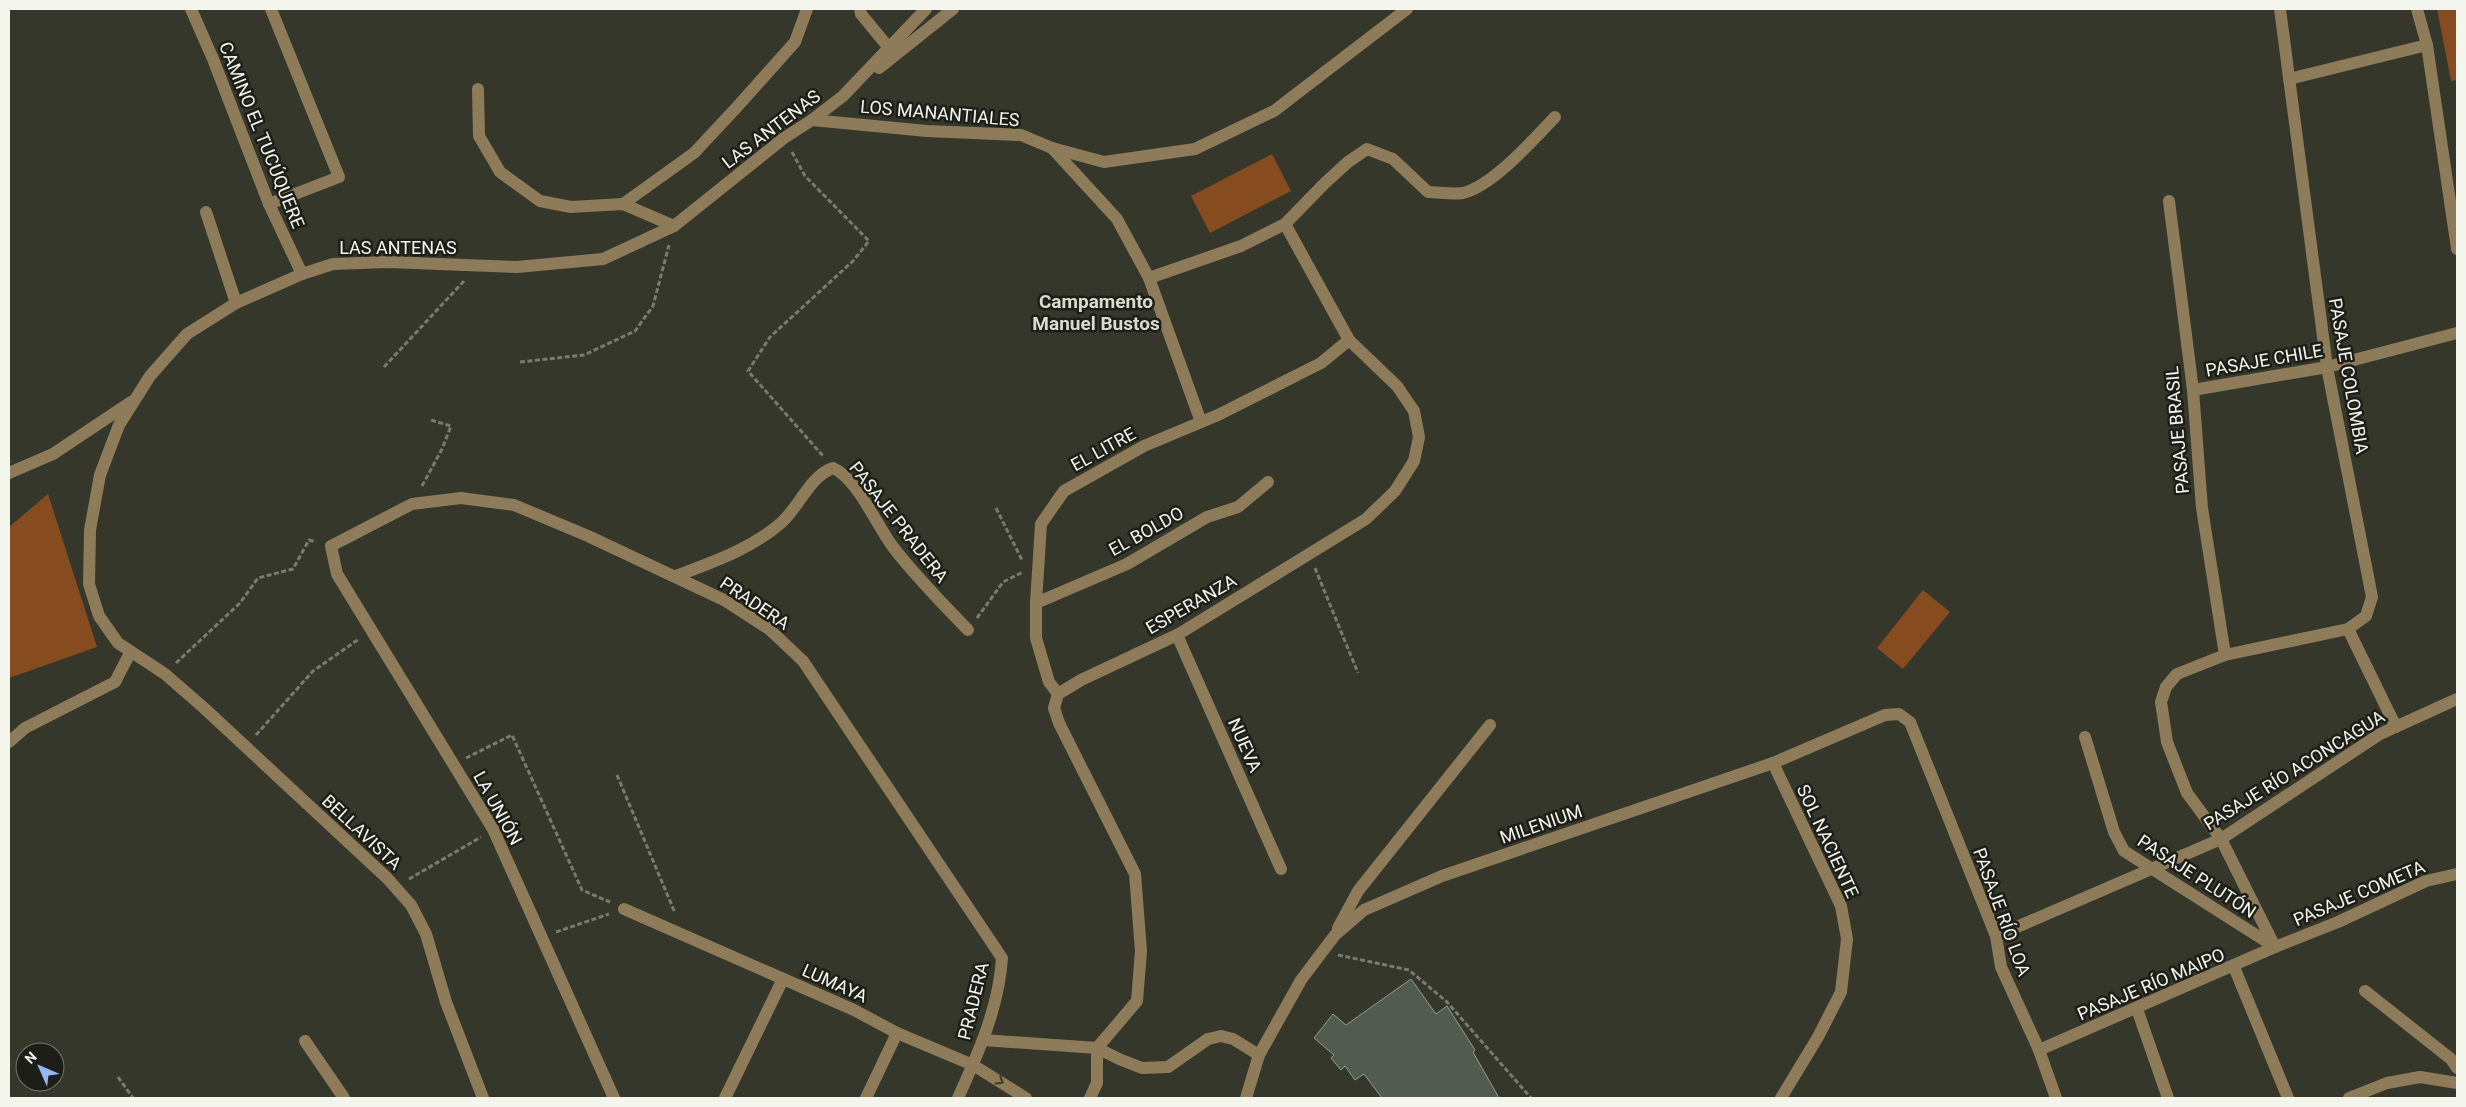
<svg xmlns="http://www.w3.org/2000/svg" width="2466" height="1107" font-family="Roboto,sans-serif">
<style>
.green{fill:#864b1f}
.building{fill:#515b50;stroke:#929d92}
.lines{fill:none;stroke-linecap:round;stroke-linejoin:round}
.path{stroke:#797b70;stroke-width:3;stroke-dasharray:5 2.5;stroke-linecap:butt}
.minor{stroke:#8d7b59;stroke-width:12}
.oneway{stroke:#3f3a2c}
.labels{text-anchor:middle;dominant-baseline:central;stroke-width:5;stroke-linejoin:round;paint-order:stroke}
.street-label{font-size:18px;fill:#f4f6ee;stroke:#1d1e18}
.neighbourhood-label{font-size:19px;font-weight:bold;fill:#daddce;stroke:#1d1e18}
</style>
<rect width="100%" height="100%" fill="#35372b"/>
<g class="green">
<polygon points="2437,9 2457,9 2457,80 2451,81"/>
<polygon points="1272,154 1291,191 1210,233 1191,196"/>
<polygon points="48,494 97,647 9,678 9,527"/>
<polygon points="1923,590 1950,612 1903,669 1877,648"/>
</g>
<polygon class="building" points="1411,979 1436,1014 1447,1006 1475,1050 1473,1052 1499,1098 1382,1098 1364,1074 1355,1080 1345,1066 1341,1070 1331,1058 1334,1055 1314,1038 1333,1014 1346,1025"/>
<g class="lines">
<g class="path">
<polyline points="792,152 805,176 869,241 853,261 770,337 748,371 823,456"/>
<polyline points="520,362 584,355 635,331 653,306 669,245"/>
<polyline points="384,367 464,281"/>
<polyline points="422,486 442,449 451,426 431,420"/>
<polyline points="996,508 1022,560"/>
<polyline points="1315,568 1358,673"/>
<polyline points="977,618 1003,582 1023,572"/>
<polyline points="176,663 240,603 258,578 293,569 309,540 316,542"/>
<polyline points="256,735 313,671 359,639"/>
<polyline points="466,758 512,735 582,890 610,902"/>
<polyline points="617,775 675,913"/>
<polyline points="409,879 481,837"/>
<polyline points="556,932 609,914"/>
<polyline points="1338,955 1409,970 1447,1002 1531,1098"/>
<polyline points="118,1077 133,1098"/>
</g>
<g class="minor">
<polyline points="191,9 213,59 269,204 302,274"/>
<polyline points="860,9 861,14 889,48"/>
<polyline points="2417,9 2427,45 2457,249"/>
<polyline points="879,68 953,9"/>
<polyline points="2289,79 2427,45"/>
<polyline points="478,89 479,136 500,172 540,201 571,207 623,204 674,226"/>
<polyline points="812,120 927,131 1021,135 1052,148 1104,162 1195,149 1274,111 1407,9"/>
<polyline points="1052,148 1117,219 1149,278 1201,422"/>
<polyline points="2169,201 2193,390 2202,508 2225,655"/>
<polyline points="269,204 339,177 271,9"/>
<polyline points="623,204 694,153 736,108 795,42 807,9"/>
<polyline points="206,212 236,303"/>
<path d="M1149 278 1241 246 1285 224 1325 183 1348 162 1367 149 1393 159 1428 192C1438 192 1453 195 1463 193 1493 186 1534 139 1555 117"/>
<polyline points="2193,390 2327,367 2457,333"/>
<polyline points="9,473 53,454 131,402"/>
<path d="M676 576C713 562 751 549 781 523 799 507 810 476 833 468 857 478 877 526 893 547 916 577 942 603 968 630"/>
<polyline points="1036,603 1127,564 1207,517 1238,507 1268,482"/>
<polyline points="2348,629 2396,727"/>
<polyline points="1177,635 1281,869"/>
<polyline points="1058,694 1049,682 1036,638 1036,603 1041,524 1064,491 1144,446 1218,415 1321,363 1349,340"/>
<polyline points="2085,737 2114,832 2124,851 2275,947"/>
<polyline points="9,742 25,728 115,682 130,653"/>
<polyline points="1773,763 1841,906 1847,939 1841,992 1818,1037 1781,1098"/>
<polyline points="624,909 854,1010 897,1033 973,1065 1026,1098"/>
<polyline points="1338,928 1358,891 1490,725"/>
<polyline points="1996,936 2221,839 2380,734 2457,699"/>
<polyline points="2275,947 2221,839 2187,793 2167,742 2161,702 2166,687 2177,674 2225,655 2348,629 2366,616 2372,597 2327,367 2280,9"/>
<polyline points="2234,967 2288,1098"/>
<polyline points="2365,991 2451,1059 2457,1068"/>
<polyline points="2137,1009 2168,1098"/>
<polyline points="983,1040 1097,1048 1119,1059 1142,1068 1168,1067 1208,1039 1221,1036 1233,1039 1259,1055"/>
<polyline points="305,1041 344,1098"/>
<polyline points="2039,1050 2275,947 2338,922 2426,881 2457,874"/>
<polyline points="483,1098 446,1002 426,934 411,905 387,878 204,708 165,674 118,643 99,616 89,584 90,530 100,475 119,425 150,376 187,334 236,303 302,274 333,264 388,262 517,267 603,259 674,226 784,138 812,120 843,96 926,9"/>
<path d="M614 1098 493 829 337 574 331 546 412 504 461 498 514 505 588 536 724 600 769 629 803 661 1002 958C999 1007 978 1054 958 1098"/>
<polyline points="725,1098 783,979"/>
<polyline points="866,1098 897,1033"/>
<polyline points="1090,1098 1097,1083 1097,1048 1137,1001 1141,951 1135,874 1059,723 1054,708 1058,694 1081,680 1177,635 1366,519 1395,491 1414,461 1419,437 1414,411 1397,386 1349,340 1285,224"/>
<polyline points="1246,1098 1259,1055 1301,980 1335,935 1364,910 1442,876 1773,763 1885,715 1899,714 1910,722 1996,936 2001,967 2039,1050 2056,1098"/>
<polyline points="2349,1098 2387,1083 2420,1077 2457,1083"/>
</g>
</g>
<defs><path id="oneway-chevron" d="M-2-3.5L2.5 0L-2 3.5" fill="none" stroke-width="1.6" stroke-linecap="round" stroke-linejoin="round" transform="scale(1.25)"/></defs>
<use class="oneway" href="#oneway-chevron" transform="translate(1000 1081) rotate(32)"/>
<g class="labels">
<g class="street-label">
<text transform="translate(940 113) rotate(5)">LOS MANANTIALES</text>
<text transform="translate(771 129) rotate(-37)">LAS ANTENAS</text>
<text transform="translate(262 135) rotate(68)">CAMINO EL TUCÚQUERE</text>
<text x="398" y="247">LAS ANTENAS</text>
<text transform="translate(2264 360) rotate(-10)">PASAJE CHILE</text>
<text transform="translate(2349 376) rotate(80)">PASAJE COLOMBIA</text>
<text transform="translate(2177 430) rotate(-95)">PASAJE BRASIL</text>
<text transform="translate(1103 449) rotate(-29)">EL LITRE</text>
<text transform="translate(899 522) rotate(52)">PASAJE PRADERA</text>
<text transform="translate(1146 531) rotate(-29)">EL BOLDO</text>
<text transform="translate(755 603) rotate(34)">PRADERA</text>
<text transform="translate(1191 604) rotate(-30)">ESPERANZA</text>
<text transform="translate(1245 745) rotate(66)">NUEVA</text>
<text transform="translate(2294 770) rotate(-32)">PASAJE RÍO ACONCAGUA</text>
<text transform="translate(498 808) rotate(61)">LA UNIÓN</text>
<text transform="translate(1541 824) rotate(-19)">MILENIUM</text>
<text transform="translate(362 832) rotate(43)">BELLAVISTA</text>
<text transform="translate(1828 841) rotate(65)">SOL NACIENTE</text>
<text transform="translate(2197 876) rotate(33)">PASAJE PLUTÓN</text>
<text transform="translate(2359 893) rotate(-23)">PASAJE COMETA</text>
<text transform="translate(2002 912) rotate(70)">PASAJE RÍO LOA</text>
<text transform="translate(835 983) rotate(24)">LUMAYA</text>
<text transform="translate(2151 984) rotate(-23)">PASAJE RÍO MAIPO</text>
<text transform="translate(973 1001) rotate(-76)">PRADERA</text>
</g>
<g class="neighbourhood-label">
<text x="1096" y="301">Campamento<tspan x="1096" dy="22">Manuel Bustos</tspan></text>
</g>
</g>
<rect width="2466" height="1107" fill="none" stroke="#f4f6ee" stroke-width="20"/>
<g transform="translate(40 1067) rotate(315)"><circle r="24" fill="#1d1e18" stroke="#73746e"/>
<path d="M0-4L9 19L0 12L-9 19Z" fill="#97b6fd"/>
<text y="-8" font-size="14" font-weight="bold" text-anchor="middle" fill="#f4f6ee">N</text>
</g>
</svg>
